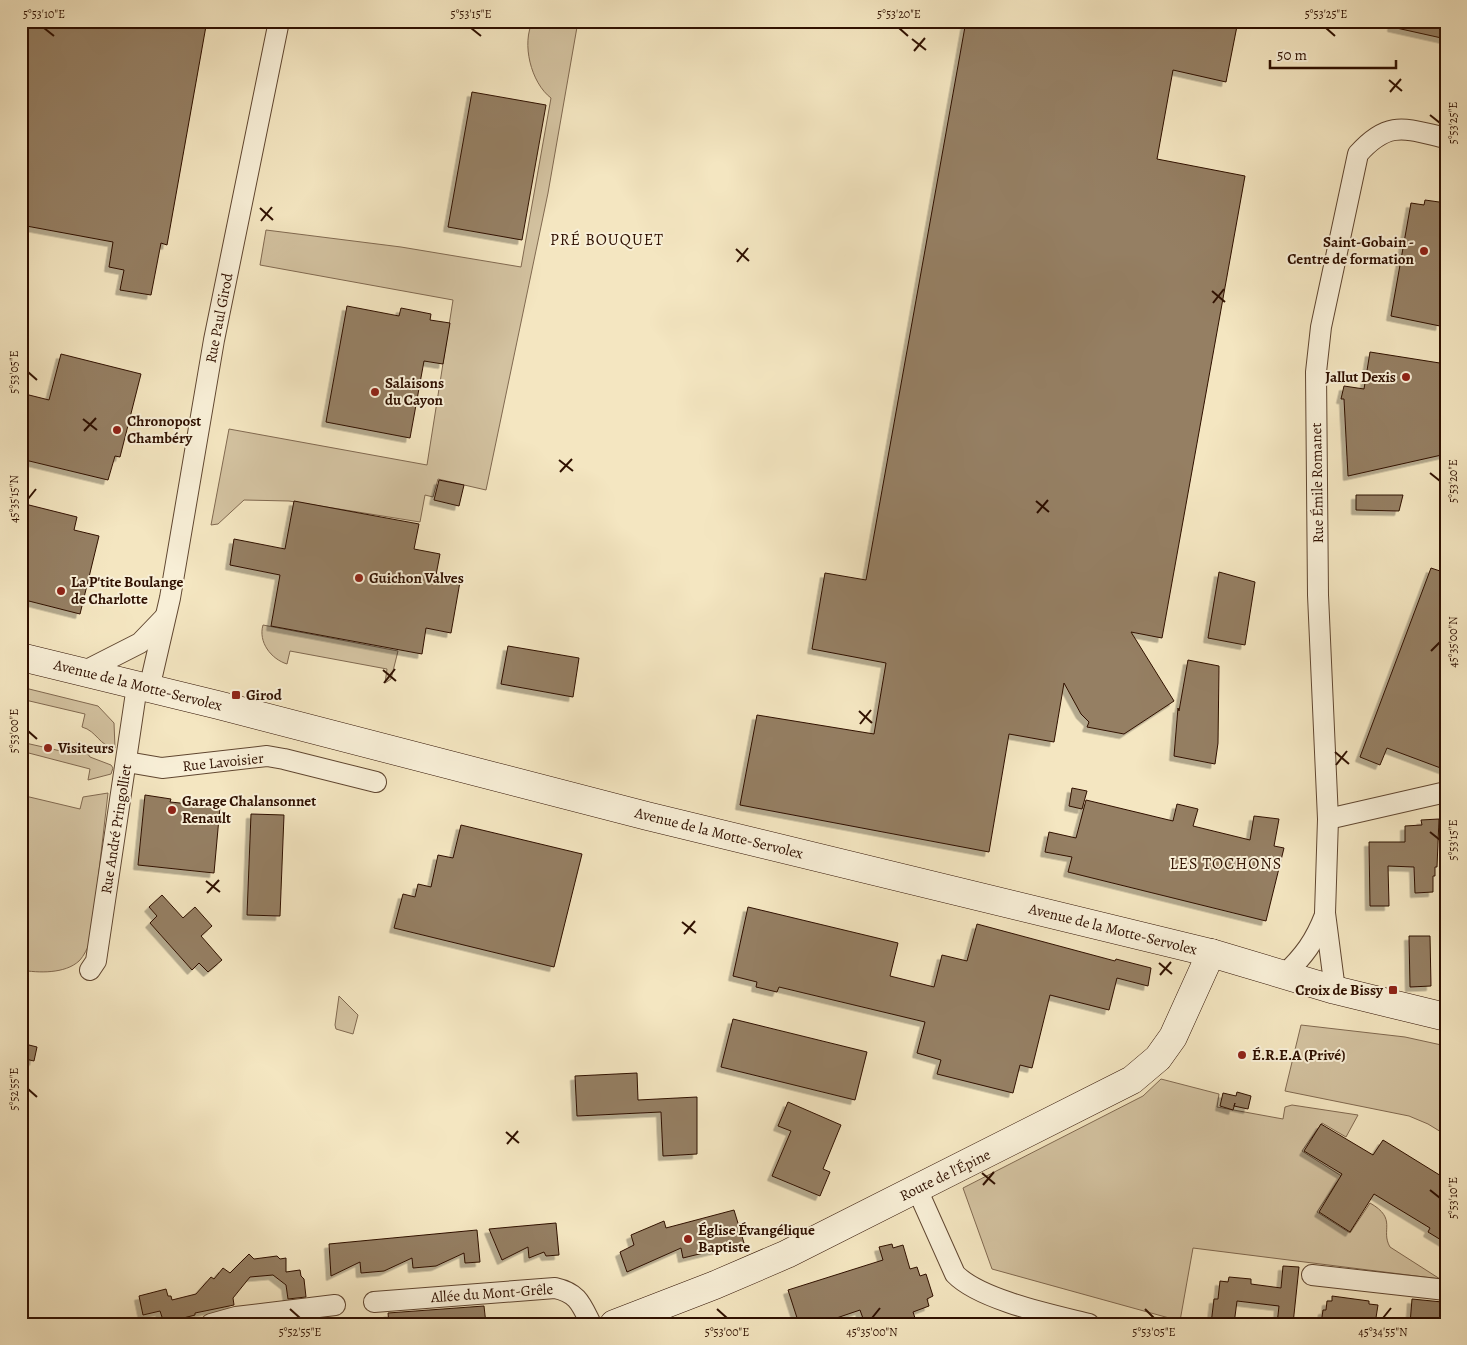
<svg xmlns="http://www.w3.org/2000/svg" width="1467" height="1345" viewBox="0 0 1467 1345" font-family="Alegreya,serif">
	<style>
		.green { fill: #d3c2a0; stroke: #816950 }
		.building { fill: #957f64; stroke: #2f1000; filter: url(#shadow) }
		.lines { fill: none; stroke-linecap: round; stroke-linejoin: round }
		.street-casing { stroke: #604630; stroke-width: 22 }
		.secondary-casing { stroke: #2f1000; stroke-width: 29 }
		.street { stroke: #f8efd7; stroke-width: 20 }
		.secondary { stroke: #f8efd7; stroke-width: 28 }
		.ticks { fill: none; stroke: #2f1000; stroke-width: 2 }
		.poi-dot { fill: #8f2418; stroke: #f8efd7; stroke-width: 2 }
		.labels { text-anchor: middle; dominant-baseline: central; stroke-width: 4; stroke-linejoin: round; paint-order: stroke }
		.poi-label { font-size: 15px; font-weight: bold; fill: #2f1000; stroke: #f8efd7; text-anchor: start }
		.street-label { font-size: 15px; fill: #2f1000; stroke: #f8efd7 }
		.neighbourhood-label { font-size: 16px; letter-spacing: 1px; fill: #2f1000; stroke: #f8efd7 }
		.neatline { fill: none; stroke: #2f1000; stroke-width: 2 }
		.ticks-label { font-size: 12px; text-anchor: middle; fill: #2f1000 }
	</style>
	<defs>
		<filter id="shadow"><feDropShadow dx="-4.5" dy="4.5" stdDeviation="0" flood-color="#0004"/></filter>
	</defs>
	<rect width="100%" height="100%" fill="#f4e6c1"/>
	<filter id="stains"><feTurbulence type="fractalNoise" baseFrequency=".004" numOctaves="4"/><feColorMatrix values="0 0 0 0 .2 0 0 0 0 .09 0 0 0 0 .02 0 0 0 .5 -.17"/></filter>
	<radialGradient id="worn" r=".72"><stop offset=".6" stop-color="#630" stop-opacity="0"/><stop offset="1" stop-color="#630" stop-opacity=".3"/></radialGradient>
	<g class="green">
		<path d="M533 21 577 27 548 193 486 490 438 479 433 497 425 495 420 522 289 501 244 500 218 524 211 525 229 429 427 465 453 300 260 265 266 230 401 247 521 267 551 98C531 83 521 43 533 21Z"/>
		<path d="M263 625 398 651 391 679 385 683 387 669 290 651 287 664C271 659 258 642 263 625Z"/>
		<path d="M21 687 98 706 114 723 115 748C99 746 97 731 82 727L85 714 21 699Z"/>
		<path d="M21 742 74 754 77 742 80 743 90 757 111 765 113 768 111 774 88 780 90 769 21 751Z"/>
		<path d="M108 793 91 940C88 947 84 956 79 961 65 974 38 973 21 970V795L80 809 83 797Z"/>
		<path d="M339 996 358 1015 353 1034 336 1029 335 1025Z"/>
		<path d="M1301 1025 1405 1037 1446 1046V1135L1428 1124 1409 1116 1285 1091Z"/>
		<path d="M1161 1079 1219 1094 1217 1107 1283 1119 1285 1107 1292 1105 1358 1115 1346 1137 1322 1123 1302 1151 1351 1182 1347 1189 1337 1182 1317 1212 1350 1233 1370 1203C1398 1219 1380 1230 1390 1247L1440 1279 1193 1248 1180 1321 992 1269 963 1188 1143 1096Z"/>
	</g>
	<g class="building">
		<path d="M21 21H201L200 25 206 26 167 245 161 243 151 295 120 290 124 270 109 267 113 242 21 225Z"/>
		<path d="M966 21H1238L1226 82 1173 70 1157 159 1245 176 1162 638 1131 632 1174 701 1124 734 1087 727 1089 722 1081 714 1064 683 1054 742 1009 734 989 852 740 805 757 715 874 734 886 663 812 649 825 573 866 580Z"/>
		<path d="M1393 21H1446V39L1392 27Z"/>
		<path d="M472 92 546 105 522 240 448 227Z"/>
		<path d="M1425 200 1446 203V296L1440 326 1391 316 1411 203 1424 205Z"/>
		<path d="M347 306 399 316 401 308 431 314 430 320 450 323 443 364 424 361 410 438 326 422Z"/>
		<path d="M1370 352 1446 364V454L1348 476 1344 399H1341L1344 386 1364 389Z"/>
		<path d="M61 354 141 374 120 457 115 456 108 480 21 459V393L49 400Z"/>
		<path d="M439 480 464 485 459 506 434 500Z"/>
		<path d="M1356 495H1403L1399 511 1356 510Z"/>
		<path d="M294 501 419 524 414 549 440 554 436 575 461 576 451 633 426 628 422 654 271 626 280 575 230 565 234 539 285 549Z"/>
		<path d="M21 503 77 517 74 530 99 536 80 614 21 599Z"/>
		<path d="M1431 568 1446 573V770L1387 748 1380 765 1360 757Z"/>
		<path d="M1219 572 1255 582 1245 645 1208 638Z"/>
		<path d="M508 646 579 658 573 697 501 684Z"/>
		<path d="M1188 660 1219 666 1218 743 1215 764 1174 756 1178 708 1179 711Z"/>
		<path d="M1072 788 1087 791 1082 809 1069 806Z"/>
		<path d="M145 795 171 799 170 802 220 807 214 873 138 865Z"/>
		<path d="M1086 800 1173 821 1177 804 1198 809 1193 826 1250 840 1254 816 1279 819 1274 846 1284 848 1266 921 1068 872 1072 857 1045 852 1049 832 1076 838Z"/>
		<path d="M251 814 284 815 280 916 247 915Z"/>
		<path d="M1439 819 1437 867H1435V876H1433V892L1415 893 1414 867 1388 866 1389 906H1370L1369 842H1405V826L1422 825 1421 820Z"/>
		<path d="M461 825 582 854 554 967 394 928 403 894 415 897 418 884 431 887 438 855 453 858Z"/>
		<path d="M162 895 183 918 195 907 212 926 201 936 222 960 208 972 199 963 192 970 150 923 157 916 149 907Z"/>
		<path d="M748 907 898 943 890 976 934 987 942 955 967 961 977 924 1115 961 1116 959 1151 968 1148 986 1117 978 1109 1010 1050 995 1032 1068 1020 1065 1013 1093 937 1074 941 1060 917 1053 925 1022 779 987 777 992 756 987 757 982 733 976Z"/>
		<path d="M1409 936H1430L1431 986 1410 987Z"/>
		<path d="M733 1019 867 1052 855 1100 721 1067Z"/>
		<path d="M21 1043 37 1047 34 1061 21 1058Z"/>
		<path d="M637 1073 638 1100 697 1097V1154L663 1156 661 1112 577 1116 575 1076Z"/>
		<path d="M1237 1092 1251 1096 1248 1109 1234 1106 1235 1103 1233 1110 1220 1106 1223 1093 1236 1096Z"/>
		<path d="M788 1102 841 1125 823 1169 830 1172 820 1196 772 1176 791 1131 778 1126Z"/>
		<path d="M1321 1124 1373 1155 1383 1140 1446 1179V1243L1428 1232 1430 1228 1374 1194 1350 1232 1319 1212 1342 1174 1304 1151Z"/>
		<path d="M734 1210 744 1243 683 1258 681 1248 627 1272 620 1252 634 1245 631 1235 664 1221 666 1228Z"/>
		<path d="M556 1223 559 1255 546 1256 544 1252 529 1258 528 1247 502 1260 489 1229Z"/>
		<path d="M477 1230 480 1262 465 1263 464 1253 436 1266 413 1268 412 1258 384 1271 361 1273 360 1262 331 1276 329 1244Z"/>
		<path d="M892 1244 893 1248 903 1245 910 1269 917 1267 920 1276 926 1274 933 1296 927 1299 929 1306 913 1312 917 1324H865L860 1310 819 1324H799L788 1290 883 1260 879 1247Z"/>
		<path d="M249 1254 254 1259 277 1256 280 1259 286 1258V1272L300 1270 301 1276 304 1279 306 1297 288 1299 286 1285 273 1275 250 1277 233 1298 234 1305 195 1313V1315L164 1323 160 1311 143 1315 139 1296 166 1289 168 1296H171L172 1300 196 1294 211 1277 214 1279 223 1268 230 1273Z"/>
		<path d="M1283 1266 1299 1267 1293 1324H1277L1279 1306 1237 1301 1234 1324H1211L1214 1299H1218L1220 1281 1228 1282 1229 1277 1251 1279V1284L1281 1288Z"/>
		<path d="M1332 1296 1369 1301V1304L1378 1305 1375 1324H1321L1323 1310H1326L1327 1301H1332Z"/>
		<path d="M1412 1299 1442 1302 1439 1324H1410Z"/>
		<path d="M484 1306 486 1324H389L388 1313Z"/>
	</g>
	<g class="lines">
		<defs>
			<g id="street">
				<path d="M83 672 140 643 165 617"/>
				<path d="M149 689 170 598 214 340 279 21"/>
				<path d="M127 762 162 768 267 756 284 759 376 782"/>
				<path d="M1328 819 1446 792"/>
				<path d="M90 970 96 961 137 686"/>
				<path d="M1284 975C1304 956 1315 941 1325 915"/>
				<path d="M1335 990 1325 913 1328 819 1318 595 1316 372 1321 327 1358 154C1389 119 1406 129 1446 138"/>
				<path d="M917 1189 955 1274C980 1300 1053 1315 1089 1324"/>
				<path d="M1312 1275 1446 1290"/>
				<path d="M374 1302 555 1288C578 1293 581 1304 591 1324"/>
				<path d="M211 1324 236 1317 335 1305"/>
			</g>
			<g id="secondary">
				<path d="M21 657 218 705 647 816 1211 953 1335 990 1446 1017"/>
				<path d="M614 1324 715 1285 787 1254 1132 1080 1158 1058 1173 1037 1211 953"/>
			</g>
		</defs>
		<use href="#street" class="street-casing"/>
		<use href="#secondary" class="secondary-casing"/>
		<use href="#street" class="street"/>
		<use href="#secondary" class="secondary"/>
	</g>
	<path class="ticks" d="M44 28 54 36M471 28 481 36M899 28 908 36M1326 28 1335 36M912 39 926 50M914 51 925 38M1389 80 1402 91M1390 92 1401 79M1430 115 1440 123M260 208 273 220M261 221 272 207M736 249 749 261M737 262 748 248M1212 291 1225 302M1213 303 1224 289M28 372 37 380M83 419 97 430M84 431 96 418M559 460 573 471M560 472 572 459M1430 473 1440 481M28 499 36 489M1036 501 1049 512M1037 513 1048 500M1431 651 1440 642M383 670 396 681M384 683 395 669M859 711 872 723M860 724 871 710M28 731 37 739M1335 752 1349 764M1336 765 1347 751M1430 832 1440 840M206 881 220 892M207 893 219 880M682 922 696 933M684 934 695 921M1159 963 1172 974M1160 975 1171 962M28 1089 37 1097M506 1132 519 1143M507 1144 518 1131M982 1173 995 1184M983 1185 994 1172M1430 1190 1440 1198M290 1309 300 1318M717 1309 727 1318M1145 1309 1154 1318M872 1318 880 1308M1383 1318 1391 1308"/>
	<g class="poi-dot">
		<circle cx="1424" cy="251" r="5"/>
		<circle cx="1406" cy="377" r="5"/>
		<circle cx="375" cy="392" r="5"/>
		<circle cx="117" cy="430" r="5"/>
		<circle cx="359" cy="578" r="5"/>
		<circle cx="61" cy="591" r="5"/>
		<rect x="231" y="690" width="10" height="10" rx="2.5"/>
		<circle cx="48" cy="748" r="5"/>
		<circle cx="172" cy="810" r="5"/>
		<rect x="1388" y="985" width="10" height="10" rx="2.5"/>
		<circle cx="1242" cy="1055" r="5"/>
		<circle cx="688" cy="1239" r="5"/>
	</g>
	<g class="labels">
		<g class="poi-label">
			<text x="1414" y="242" text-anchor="end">Saint-Gobain -<tspan x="1414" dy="17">Centre de formation</tspan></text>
			<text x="1396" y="377" text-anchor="end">Jallut Dexis</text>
			<text x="385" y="383">Salaisons<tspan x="385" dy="17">du Cayon</tspan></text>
			<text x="127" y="421">Chronopost<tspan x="127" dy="17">Chambéry</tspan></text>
			<text x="369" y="578">Guichon Valves</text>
			<text x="71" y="582">La P'tite Boulange<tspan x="71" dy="17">de Charlotte</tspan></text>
			<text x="246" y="695">Girod</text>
			<text x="58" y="748">Visiteurs</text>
			<text x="182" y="801">Garage Chalansonnet<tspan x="182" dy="17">Renault</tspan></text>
			<text x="1383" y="990" text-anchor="end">Croix de Bissy</text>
			<text x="1252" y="1055">É.R.E.A (Privé)</text>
			<text x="698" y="1230">Église Évangélique<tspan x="698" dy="17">Baptiste</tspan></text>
		</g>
		<g class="street-label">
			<text transform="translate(219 318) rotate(-79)">Rue Paul Girod</text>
			<text transform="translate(1317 483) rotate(-91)">Rue Émile Romanet</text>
			<text transform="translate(138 685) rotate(14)">Avenue de la Motte-Servolex</text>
			<text transform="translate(223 762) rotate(-6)">Rue Lavoisier</text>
			<text transform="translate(116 829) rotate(-81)">Rue André Pringolliet</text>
			<text transform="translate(719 833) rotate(14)">Avenue de la Motte-Servolex</text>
			<text transform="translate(1113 929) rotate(14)">Avenue de la Motte-Servolex</text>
			<text transform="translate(945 1175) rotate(-26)">Route de l'Épine</text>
			<text transform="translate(492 1293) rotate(-4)">Allée du Mont-Grêle</text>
		</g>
		<g class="neighbourhood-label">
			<text x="607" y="240">PRÉ BOUQUET</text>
			<text x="1226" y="864">LES TOCHONS</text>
		</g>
	</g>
	<rect width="1467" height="1345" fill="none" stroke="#f4e6c1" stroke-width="55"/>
	<path d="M1270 60v8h126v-8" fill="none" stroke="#2f1000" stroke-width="2.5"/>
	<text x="1277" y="60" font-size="15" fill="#2f1000" stroke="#f8efd7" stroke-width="4" paint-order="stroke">50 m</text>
	<rect x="28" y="28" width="1412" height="1290" class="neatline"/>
	<g class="ticks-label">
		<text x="44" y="18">5°53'10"E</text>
		<text x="471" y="18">5°53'15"E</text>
		<text x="899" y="18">5°53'20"E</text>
		<text x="1326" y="18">5°53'25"E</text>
		<text transform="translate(1453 123) rotate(-90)" y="4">5°53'25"E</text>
		<text transform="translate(14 372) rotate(-90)" y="4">5°53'05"E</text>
		<text transform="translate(1453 481) rotate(-90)" y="4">5°53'20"E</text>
		<text transform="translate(14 499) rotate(-90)" y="4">45°35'15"N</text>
		<text transform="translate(1453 642) rotate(-90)" y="4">45°35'00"N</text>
		<text transform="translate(14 731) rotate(-90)" y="4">5°53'00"E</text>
		<text transform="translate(1453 840) rotate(-90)" y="4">5°53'15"E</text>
		<text transform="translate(14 1089) rotate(-90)" y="4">5°52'55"E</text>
		<text transform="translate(1453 1198) rotate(-90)" y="4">5°53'10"E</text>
		<text x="300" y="1336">5°52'55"E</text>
		<text x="727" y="1336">5°53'00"E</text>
		<text x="872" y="1336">45°35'00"N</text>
		<text x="1154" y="1336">5°53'05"E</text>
		<text x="1383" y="1336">45°34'55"N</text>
	</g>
	<rect width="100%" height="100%" filter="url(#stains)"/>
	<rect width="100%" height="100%" fill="url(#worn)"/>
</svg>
